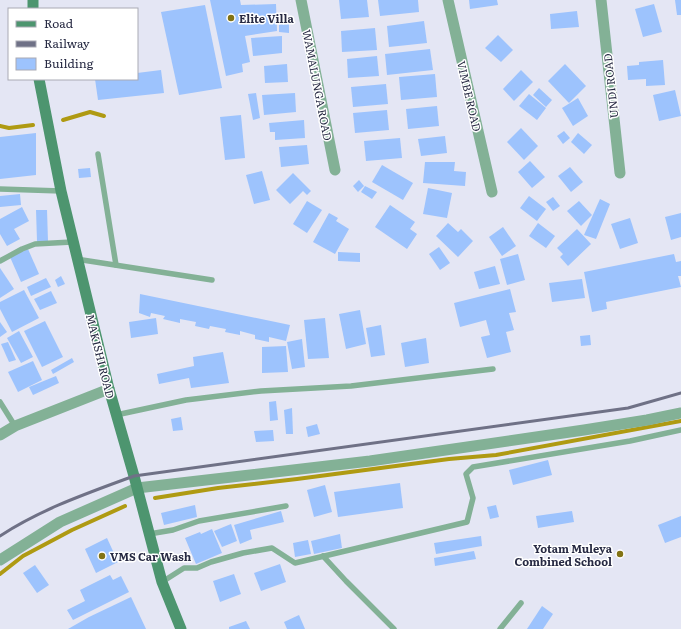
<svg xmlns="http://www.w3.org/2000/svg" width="681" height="629" viewBox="0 0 681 629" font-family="Literata,serif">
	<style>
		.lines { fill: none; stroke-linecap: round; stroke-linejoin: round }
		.stream { stroke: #af9a12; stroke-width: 4 }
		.building { fill: #9dc3fd }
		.service { stroke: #83b196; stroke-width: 5.5 }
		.minor { stroke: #83b196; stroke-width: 11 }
		.secondary { stroke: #4d956f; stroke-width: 11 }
		.rail { stroke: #6f7186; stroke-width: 3 }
		.poi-dot { fill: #827314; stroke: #fff; stroke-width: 1.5 }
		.labels { text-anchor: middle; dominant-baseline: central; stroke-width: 3; stroke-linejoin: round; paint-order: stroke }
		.poi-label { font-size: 11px; font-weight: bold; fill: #272a43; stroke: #fff; text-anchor: start }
		.street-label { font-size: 11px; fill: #272a43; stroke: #fff }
	</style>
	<rect width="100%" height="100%" fill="#e4e6f4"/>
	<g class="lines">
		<g class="stream">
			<path d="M63 120 90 112 104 116"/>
			<path d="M0 126 9 128 33 125"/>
			<path d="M155 498 218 488 297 479 449 459 496 455 681 421"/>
			<path d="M0 574 23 556 72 530 125 506"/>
		</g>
	</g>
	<g class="building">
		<path d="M210 0H240L241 5 276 4 277 31 245 36 250 62 242 64 243 72 226 76Z"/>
		<path d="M339 0H367L369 17 341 19Z"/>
		<path d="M378 0H418L419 12 380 16Z"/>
		<path d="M469 0H497L498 5 470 9Z"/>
		<path d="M675 0H681V15H677Z"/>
		<path d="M654 4 662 32 643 37 635 9Z"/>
		<path d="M205 5 222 88 179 95 161 12Z"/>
		<path d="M577 11 579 27 551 29 550 14Z"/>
		<path d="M279 21H289V33L279 32Z"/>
		<path d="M424 21 427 43 389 47 387 26Z"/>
		<path d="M375 28 377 50 342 52 341 31Z"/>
		<path d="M498 35 513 50 501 62 485 48Z"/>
		<path d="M282 36V53L253 56 251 38Z"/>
		<path d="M430 49 433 70 387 75 385 54Z"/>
		<path d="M377 56 379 76 348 78 347 59Z"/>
		<path d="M663 60 665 85 646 86V79L628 80 627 66 639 65V62Z"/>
		<path d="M287 64 288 82 265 83 264 66Z"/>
		<path d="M565 64 586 86 569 103 548 81Z"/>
		<path d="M161 70 164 93 98 100 95 79H137V73Z"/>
		<path d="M521 70 533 82 514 101 503 89Z"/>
		<path d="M435 74 437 97 401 100 399 77Z"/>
		<path d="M386 84 388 104 353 107 351 87Z"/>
		<path d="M539 88 552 100 546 107 533 95Z"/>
		<path d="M675 90 681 116 659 121 653 95Z"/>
		<path d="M256 93 260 118 253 120 248 94Z"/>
		<path d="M295 93 296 112 264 115 262 95Z"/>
		<path d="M529 94 546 108 537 120 519 106Z"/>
		<path d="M578 98 588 116 573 126 562 108Z"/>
		<path d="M437 106 439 126 408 129 406 109Z"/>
		<path d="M387 110 389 130 355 133 353 113Z"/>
		<path d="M241 115 245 158 225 160 220 117Z"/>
		<path d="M304 120 305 138 275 140V132H270L269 123Z"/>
		<path d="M521 128 538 146 524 160 507 142Z"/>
		<path d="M564 131 570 138 563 144 557 136Z"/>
		<path d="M36 133V175L0 179V137Z"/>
		<path d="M578 133 592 145 584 154 571 142Z"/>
		<path d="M445 136 447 153 421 156 418 139Z"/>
		<path d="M400 138 402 158 366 161 364 141Z"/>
		<path d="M307 145 309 164 281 167 279 147Z"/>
		<path d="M530 161 545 177 532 188 518 172Z"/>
		<path d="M425 162H455L454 171 466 172 465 186 423 183Z"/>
		<path d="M382 165 413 183 403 200 372 182Z"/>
		<path d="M570 167 583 182 571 192 558 176Z"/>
		<path d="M90 168 91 177 79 178 78 169Z"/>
		<path d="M262 171 270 200 254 204 246 175Z"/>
		<path d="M293 173 311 191 307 195 303 191 290 204 276 190Z"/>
		<path d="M359 180 364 186 358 192 353 186Z"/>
		<path d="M365 186 377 192 372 199 361 192Z"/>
		<path d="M428 188 452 193 447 218 423 214Z"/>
		<path d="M20 194 21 205 0 207V196Z"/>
		<path d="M529 196 546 209 537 221 520 208Z"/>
		<path d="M553 197 560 206 553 211 546 202Z"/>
		<path d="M600 199 610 204 596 239 584 235Z"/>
		<path d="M307 201 322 210 307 233 293 224Z"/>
		<path d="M579 201 592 215 581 226 567 211Z"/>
		<path d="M390 205 415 222 410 229 417 234 407 249 375 227Z"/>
		<path d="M22 207 29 221 14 229 20 239 7 246 0 234V219Z"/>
		<path d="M36 210H47L48 242H37Z"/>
		<path d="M329 213 338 218 336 221 349 229 335 254 313 242Z"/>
		<path d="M681 213V237L671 240 665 217Z"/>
		<path d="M630 218 638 243 620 249 611 224Z"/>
		<path d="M448 223 458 232 461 229 473 241 458 257 436 236Z"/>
		<path d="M538 223 555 236 546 248 529 236Z"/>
		<path d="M503 227 516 246 502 256 489 237Z"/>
		<path d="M577 229 591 244 568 266 560 257 563 254 557 248Z"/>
		<path d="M439 247 450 263 440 270 429 254Z"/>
		<path d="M28 249 39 274 21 282 10 257Z"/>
		<path d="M338 252 360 253V262L338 261Z"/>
		<path d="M518 254 525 280 507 285 500 259Z"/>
		<path d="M674 254 676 262 681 261V276H678L681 287 606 302 607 309 592 312 584 272Z"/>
		<path d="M495 266 500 284 479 289 474 272Z"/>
		<path d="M0 268 14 289 0 298Z"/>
		<path d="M61 276 65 284 58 287 55 280Z"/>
		<path d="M46 278 51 287 31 296 27 287Z"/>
		<path d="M582 279 585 298 552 302 549 283Z"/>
		<path d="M510 289 516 312 509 313 514 330 506 332 511 352 487 358 481 337 490 335 486 320 460 327 454 303Z"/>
		<path d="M24 290 39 318 12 332 0 309V302Z"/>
		<path d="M51 291 57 303 40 310 34 299Z"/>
		<path d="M140 294 290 325 286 341 269 337V342L255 339V335L240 331V335L225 332 226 329 210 326 209 329 195 326 196 322 180 319V323L163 319 165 316 151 313 150 317 139 313Z"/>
		<path d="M360 310 366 344 346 349 339 314Z"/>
		<path d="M156 318 158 334 131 338 129 322Z"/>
		<path d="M325 318 329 358 308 359 304 320Z"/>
		<path d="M45 321 63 357 42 367 24 331Z"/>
		<path d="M0 322 7 332 0 337Z"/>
		<path d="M381 325 385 355 371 357 366 328Z"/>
		<path d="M19 331 33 357 21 363 7 338Z"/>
		<path d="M590 335 591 345 581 346 580 336Z"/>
		<path d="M426 338 429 363 405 367 401 343Z"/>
		<path d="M302 339 305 367 292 369 287 342Z"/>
		<path d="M8 342 16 360 9 362 1 344Z"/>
		<path d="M286 346 288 372 262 373V347Z"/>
		<path d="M223 352 229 383 191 388 189 378 159 384 157 374 194 366 193 357Z"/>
		<path d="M72 358 74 362 53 374 51 370Z"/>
		<path d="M33 361 42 380 18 392 8 372Z"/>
		<path d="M56 376 59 383 33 395 29 387Z"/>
		<path d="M276 401 278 420 270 421 269 402Z"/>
		<path d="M292 408 293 434H286L284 410Z"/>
		<path d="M181 417 183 430 173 431 171 419Z"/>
		<path d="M317 424 320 434 308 437 306 427Z"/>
		<path d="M273 430 274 441 256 442 254 431Z"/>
		<path d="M548 460 552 475 513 485 509 470Z"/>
		<path d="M400 483 403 508 338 517 334 492Z"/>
		<path d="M325 485 332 512 314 517 307 490Z"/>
		<path d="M195 505 197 517 164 525 161 513Z"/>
		<path d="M496 505 499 517 490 519 487 507Z"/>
		<path d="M281 511 284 522 250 530 252 539 240 544 234 525Z"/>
		<path d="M572 511 574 522 538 528 536 516Z"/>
		<path d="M681 516V537L665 543 658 525Z"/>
		<path d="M231 524 237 541 222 547 214 531Z"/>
		<path d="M212 529 222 553 196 564 185 538 200 532 201 534Z"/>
		<path d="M340 534 342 548 314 554 311 541Z"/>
		<path d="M481 536 482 546 436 554 434 543Z"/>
		<path d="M107 538 118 562 96 573 85 549Z"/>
		<path d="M308 540 311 554 295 557 293 543Z"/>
		<path d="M474 551 476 559 435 566 434 558Z"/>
		<path d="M280 564 286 582 261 591 254 573Z"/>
		<path d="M35 565 49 585 37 593 23 573Z"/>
		<path d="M234 574 241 594 220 602 213 581Z"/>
		<path d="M110 575 113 580 121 576 129 592 73 620 67 610 85 601 80 590Z"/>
		<path d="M131 597 146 629H68L89 617Z"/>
		<path d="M542 606 553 614 543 629H527Z"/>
		<path d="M299 615 305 629H287L284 622Z"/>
		<path d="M246 621 250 629H229V627Z"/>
	</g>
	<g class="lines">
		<g class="service">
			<path d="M98 154 116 265"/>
			<path d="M0 189 61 191"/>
			<path d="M76 259 212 280"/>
			<path d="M0 261 22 249 35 244 72 242"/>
			<path d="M0 402 15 426"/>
			<path d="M116 415 186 400 261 391 351 386 493 369"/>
			<path d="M149 534 173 530 199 521 286 506"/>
			<path d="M323 556 346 581 394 629"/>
			<path d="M162 582 184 568H197L211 562 243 553 272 548 295 563 467 522 473 498 466 474 473 467 630 441 681 430"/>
			<path d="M500 629 521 603"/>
		</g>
		<g class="minor">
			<path d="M301 0 335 170"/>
			<path d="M448 0 492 192"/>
			<path d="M601 0 620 173"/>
			<path d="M0 435 15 426 109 389"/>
			<path d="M0 560 60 522 137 488 370 461 584 430 647 420 681 413"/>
		</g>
		<g class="secondary">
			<path d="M33 0V9"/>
			<path d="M39 79 61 191 109 389 134 476 162 582 181 629"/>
		</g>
		<path class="rail" d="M0 536C41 509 88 493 134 476L628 408 681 393"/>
	</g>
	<g class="poi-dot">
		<circle cx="231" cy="18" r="4"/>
		<circle cx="620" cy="554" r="4"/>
		<circle cx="102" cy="556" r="4"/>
	</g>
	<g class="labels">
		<g class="poi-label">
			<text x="239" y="18">Elite Villa</text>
			<text x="612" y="548" text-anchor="end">Yotam Muleya<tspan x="612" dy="13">Combined School</tspan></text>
			<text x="110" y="556">VMS Car Wash</text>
		</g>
		<g class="street-label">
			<text transform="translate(318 85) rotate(79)">WAMALUNGA ROAD</text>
			<text transform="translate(610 86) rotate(-96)">UNDI ROAD</text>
			<text transform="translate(470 96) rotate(77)">VIMBE ROAD</text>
			<text transform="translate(101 356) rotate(76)">MAKISHI ROAD</text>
		</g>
	</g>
	<rect x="8" y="8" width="130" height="72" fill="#ffffff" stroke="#a9aab4"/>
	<rect x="16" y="21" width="20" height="6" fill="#4d956f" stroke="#a9aab4"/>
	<text x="44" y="28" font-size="12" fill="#272a43">Road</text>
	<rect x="16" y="41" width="20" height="6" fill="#6f7186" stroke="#a9aab4"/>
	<text x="44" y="48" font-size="12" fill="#272a43">Railway</text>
	<rect x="16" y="58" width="20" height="12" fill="#9dc3fd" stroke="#a9aab4"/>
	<text x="44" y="68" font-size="12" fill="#272a43">Building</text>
</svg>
